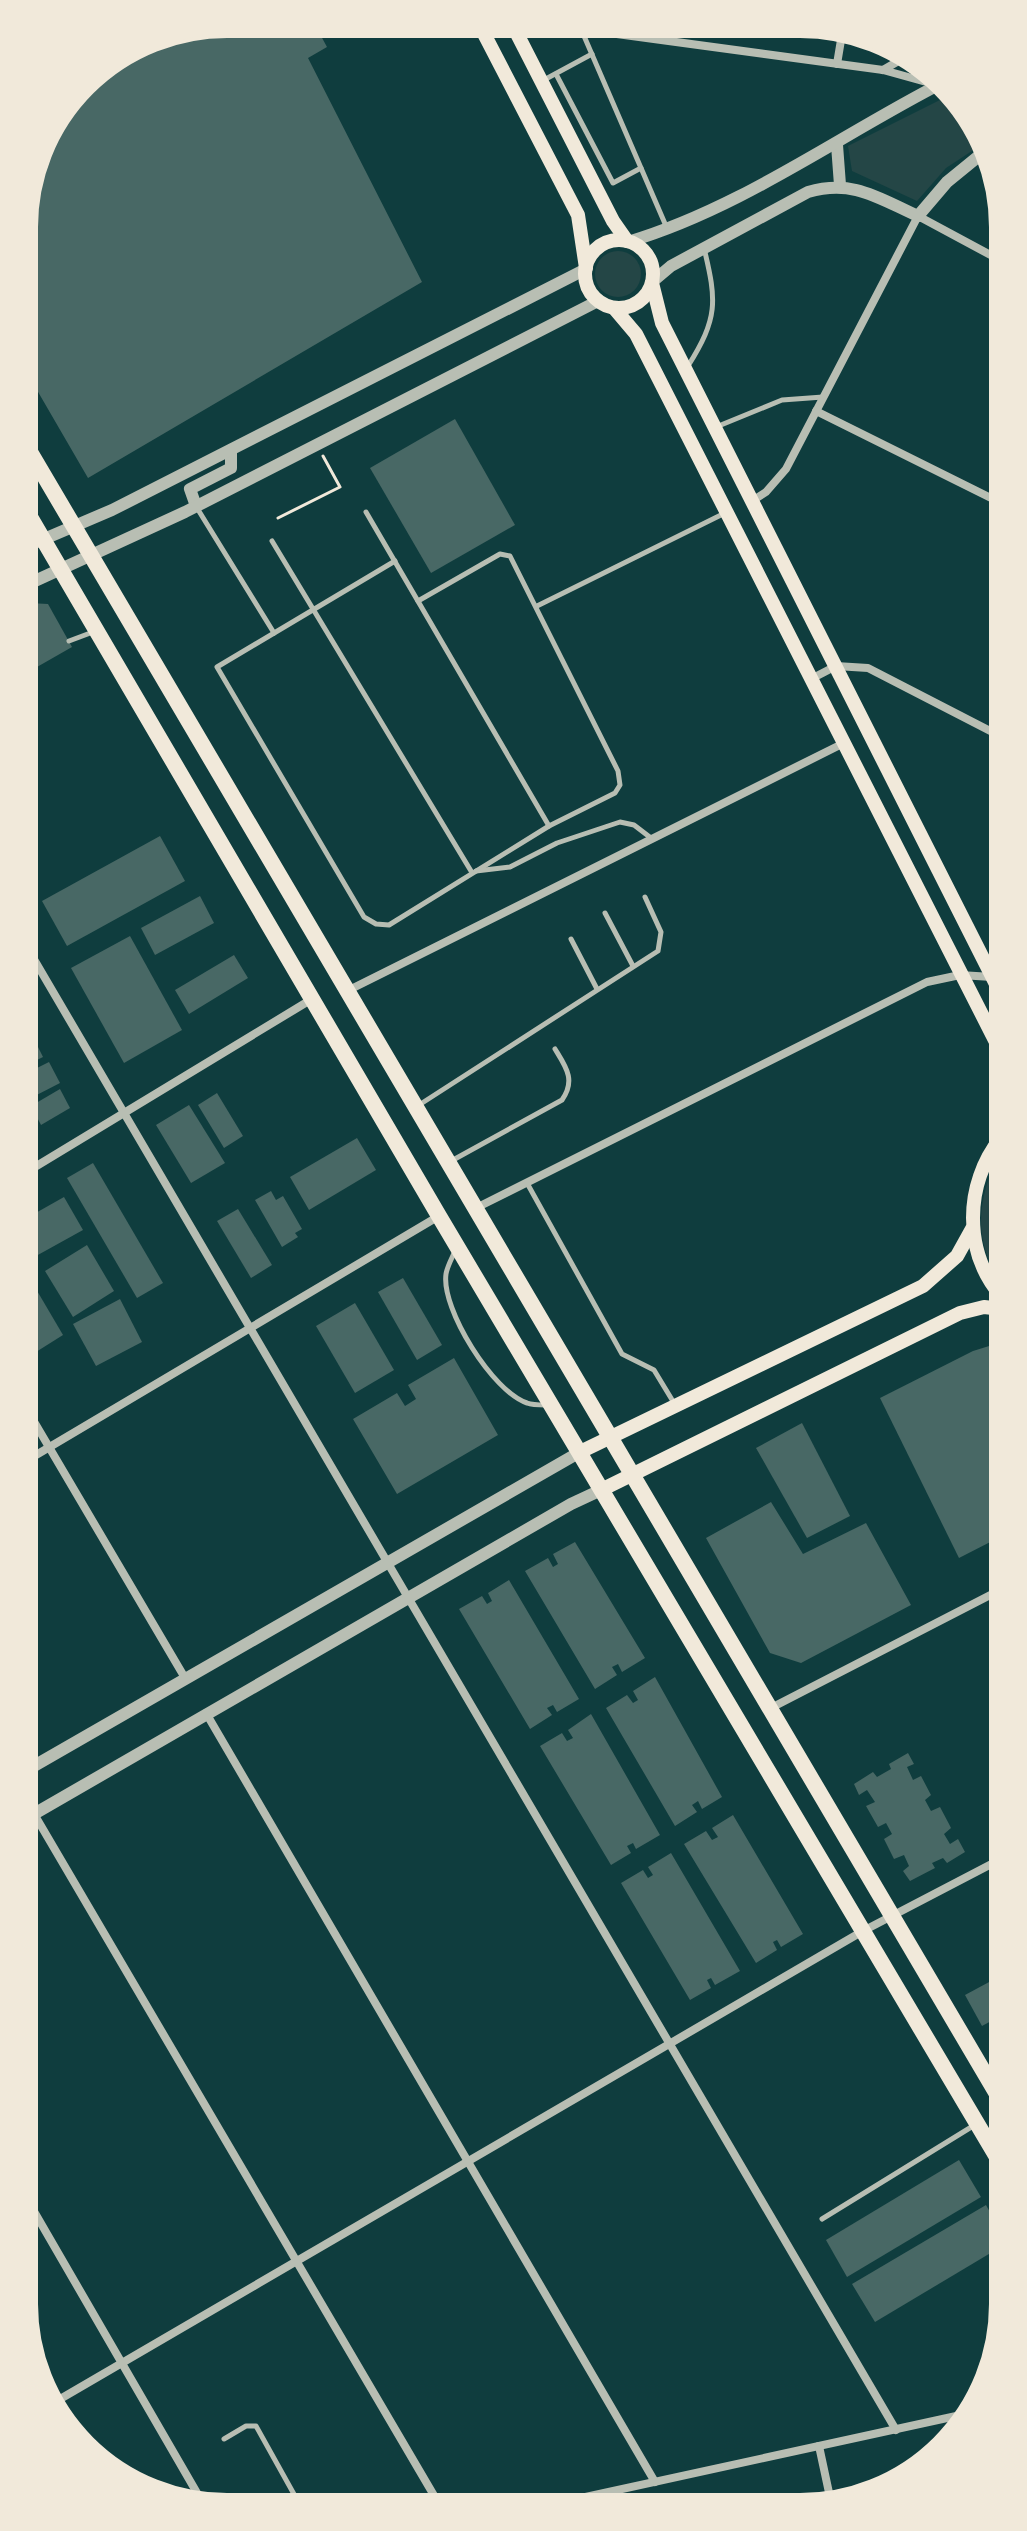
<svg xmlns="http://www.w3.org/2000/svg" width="1027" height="2531" viewBox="0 0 1027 2531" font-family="'Exo 2',sans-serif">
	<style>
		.green { fill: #244646 }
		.building { fill: #486865 }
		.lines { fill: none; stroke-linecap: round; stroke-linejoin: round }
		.path { stroke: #f1e9da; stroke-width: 3 }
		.service { stroke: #b8beb3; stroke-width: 5 }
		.minor { stroke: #b8beb3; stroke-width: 8 }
		.tertiary { stroke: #b8beb3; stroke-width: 12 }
		.secondary { stroke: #f1e9da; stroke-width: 14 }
		.primary { stroke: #f1e9da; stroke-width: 16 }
		.rim { fill: none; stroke: #f1e9da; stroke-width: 4 }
	</style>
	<rect width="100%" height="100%" fill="#0f3d3e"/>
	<g class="green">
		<path d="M952 94 981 145 946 168 917 201 852 171 848 146Z"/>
		<circle cx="618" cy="274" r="23"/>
		<path d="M1001 1150V1283C971 1236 978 1197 1001 1150Z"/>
	</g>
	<g class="building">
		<path d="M227 22 314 23 327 47 308 58 422 282 88 478 23 366 22 213 43 136 91 73 149 37Z"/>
		<path d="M455 419 515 525 431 573 370 468Z"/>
		<path d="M29 603 48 604 72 647 30 671 24 661V606Z"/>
		<path d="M160 836 185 881 67 946 42 901Z"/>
		<path d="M200 896 214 923 155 955 141 928Z"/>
		<path d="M130 936 182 1030 124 1063 71 968Z"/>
		<path d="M234 955 248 978 189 1014 175 990Z"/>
		<path d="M31 1033 43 1057 25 1066V1036Z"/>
		<path d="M49 1062 60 1083 27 1100 25 1074Z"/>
		<path d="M60 1089 70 1108 41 1125 31 1106Z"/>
		<path d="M217 1093 243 1136 224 1148 198 1105Z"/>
		<path d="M189 1105 225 1163 191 1183 156 1125Z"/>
		<path d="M357 1138 376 1170 309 1210 290 1177Z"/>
		<path d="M93 1163 163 1283 137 1298 67 1178Z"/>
		<path d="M271 1191 276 1200 283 1196 302 1229 295 1233 298 1237 282 1247 255 1200Z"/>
		<path d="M64 1197 83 1230 27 1261 25 1219Z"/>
		<path d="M238 1209 272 1265 251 1278 217 1221Z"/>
		<path d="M87 1245 114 1291 73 1317 45 1271Z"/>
		<path d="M26 1272 63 1335 36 1352 26 1336Z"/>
		<path d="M403 1278 442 1345 417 1360 378 1292Z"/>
		<path d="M120 1299 142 1342 96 1366 73 1324Z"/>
		<path d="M355 1303 394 1370 355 1393 316 1326Z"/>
		<path d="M1002 1342V1536L959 1558 880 1398 973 1351Z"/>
		<path d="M454 1358 498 1435 397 1494 353 1419 397 1393 405 1406 416 1399 408 1385Z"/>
		<path d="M802 1423 850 1516 807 1538 756 1448Z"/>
		<path d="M771 1502 803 1554 866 1523 911 1605 801 1663 770 1653 706 1538Z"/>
		<path d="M575 1542 645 1658 622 1672 618 1664 612 1667 617 1675 595 1689 525 1571 548 1558 553 1567 558 1564 553 1554Z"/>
		<path d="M509 1580 579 1699 557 1712 553 1705 547 1708 552 1715 530 1729 459 1609 482 1596 487 1604 492 1601 488 1593Z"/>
		<path d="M655 1677 722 1797 702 1809 698 1801 692 1805 697 1812 675 1826 606 1708 627 1695 633 1703 638 1700 633 1691Z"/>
		<path d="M591 1714 660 1835 636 1849 633 1843 627 1846 631 1853 611 1865 540 1746 562 1733 567 1741 573 1738 568 1730Z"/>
		<path d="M908 1753 914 1764 907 1767 913 1780 921 1776 931 1795 925 1800 931 1811 940 1807 949 1824 951 1828 944 1834 950 1844 958 1839 965 1852 947 1863 943 1858 932 1863 935 1868 910 1881 903 1871 909 1866 904 1855 894 1859 884 1839 892 1834 886 1823 878 1827 866 1806 875 1802 867 1790 859 1795 854 1784 873 1772 877 1777 891 1769 889 1764Z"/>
		<path d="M733 1815 803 1934 781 1947 777 1940 773 1942 777 1950 756 1963 684 1844 706 1831 712 1840 718 1837 712 1828Z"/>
		<path d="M671 1853 740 1971 715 1985 711 1978 707 1980 711 1988 690 2000 621 1883 643 1870 648 1878 653 1875 648 1867Z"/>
		<path d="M1004 1974V2014L982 2026 965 1995Z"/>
		<path d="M959 2160 981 2197 847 2277 826 2240Z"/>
		<path d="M986 2205 1004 2237V2245L875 2322 852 2284Z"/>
	</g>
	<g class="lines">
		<path class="path" d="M278 518 340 487 323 456"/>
		<g class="service">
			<path d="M556 74 613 183 641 168 581 29"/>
			<path d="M542 81 592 54"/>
			<path d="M641 168 666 226"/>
			<path d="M688 366C718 318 717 302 704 248"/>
			<path d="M716 427 782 400 823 397"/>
			<path d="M197 508 274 633"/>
			<path d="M366 512 549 826"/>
			<path d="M272 541 471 871"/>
			<path d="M395 561 217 667 364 917 376 924 389 925 549 826 615 793 620 785 618 771 510 556 500 554 418 601"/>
			<path d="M537 606 723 514"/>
			<path d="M69 641 93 632"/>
			<path d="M476 871 510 867 557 843 620 822 634 825 651 838"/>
			<path d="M605 913 633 966"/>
			<path d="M571 939 597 989"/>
			<path d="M419 1105 658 951 661 932 645 897"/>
			<path d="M453 1160 562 1100C576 1080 566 1067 555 1049"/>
			<path d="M527 1183 622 1354 654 1370 674 1403"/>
			<path d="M455 1251C452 1258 447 1267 446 1274 441 1309 493 1392 527 1403 532 1405 540 1405 546 1405"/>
			<path d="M822 2219 973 2126"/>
			<path d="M224 2439 246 2426H256L300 2505"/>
		</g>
		<g class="minor">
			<path d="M543 24 883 70 937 85"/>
			<path d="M837 64 843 28"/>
			<path d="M883 70 902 59"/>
			<path d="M816 411 999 502"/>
			<path d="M752 501 766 492 786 469 918 216 998 259"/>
			<path d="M811 679 836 666 868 668 1000 736"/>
			<path d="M25 944 896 2430"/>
			<path d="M347 991 844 743"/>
			<path d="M25 1173 312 999"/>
			<path d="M476 1208 927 982 960 975 992 977"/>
			<path d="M26 1408 185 1678"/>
			<path d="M26 1461 439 1216"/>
			<path d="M769 1709 1002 1589"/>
			<path d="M206 1713 655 2482"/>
			<path d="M27 1802 439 2504"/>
			<path d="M28 2201 204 2505"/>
			<path d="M55 2402 863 1931 1003 1858"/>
			<path d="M819 2446 831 2502"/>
			<path d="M558 2503 970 2413"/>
		</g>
		<g class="tertiary">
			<path d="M837 145 840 185"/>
			<path d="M628 242C742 208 840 135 944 82"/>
			<path d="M652 282 671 266 808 192C853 179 878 198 918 216L947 182 985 151"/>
			<path d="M196 506 190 489 231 468V450"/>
			<path d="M23 548 112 510 586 269"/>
			<path d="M24 586 185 512 598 301"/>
			<path d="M27 1770 580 1452"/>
			<path d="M27 1818 571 1504 601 1490"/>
		</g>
		<g class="secondary">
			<path d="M479 24 578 215 586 268"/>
			<path d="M512 24 613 221 627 241"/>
			<circle cx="619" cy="274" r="34"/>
			<path d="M652 283 662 323 1001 994"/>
			<path d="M614 308 636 334 1001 1052"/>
			<path d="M1001 1138C964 1184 963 1252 1002 1297"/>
			<path d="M580 1452 923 1286 957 1256 972 1229"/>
			<path d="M601 1490 960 1313 984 1307 1002 1309"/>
		</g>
		<g class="primary">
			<path d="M23 440 1004 2106"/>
			<path d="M23 505 439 1216 1004 2169"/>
		</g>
	</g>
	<path d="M0 0H1027V2531H0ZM227 36H800A191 191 0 0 1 991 227V2304A191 191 0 0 1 800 2495H227A191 191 0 0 1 36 2304V227A191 191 0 0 1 227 36Z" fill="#f1e9da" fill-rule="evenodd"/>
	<path class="rim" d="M227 36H800A191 191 0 0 1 991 227V2304A191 191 0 0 1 800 2495H227A191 191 0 0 1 36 2304V227A191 191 0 0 1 227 36Z"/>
</svg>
